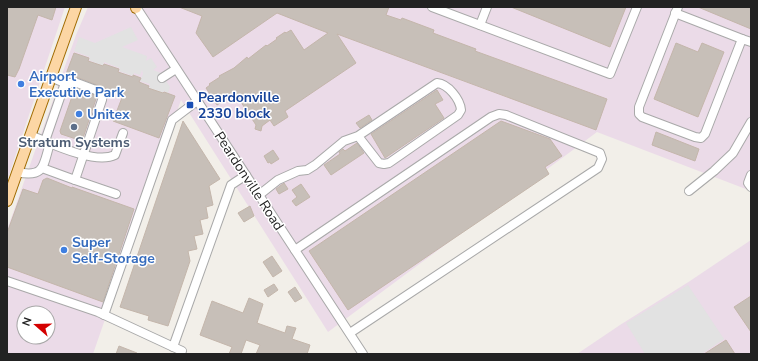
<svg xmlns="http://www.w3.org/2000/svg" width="758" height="361" viewBox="0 0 758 361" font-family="'Nunito Sans',sans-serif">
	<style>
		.industrial { fill: #ebdbe8; fill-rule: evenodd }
		.parking { fill: #e2e2e2 }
		.building { fill: #c7bfb8; stroke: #c4b6ab }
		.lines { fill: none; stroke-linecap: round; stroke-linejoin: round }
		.minor-casing { stroke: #a9a9a9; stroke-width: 10 }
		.major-casing { stroke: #a06b00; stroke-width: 12 }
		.minor { stroke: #fff; stroke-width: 8 }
		.major { stroke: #fcd6a4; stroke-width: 10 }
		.shop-dot { fill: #3f7fe0; stroke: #fff; stroke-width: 1.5 }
		.transit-dot { fill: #1a4fb4; stroke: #fff; stroke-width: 1.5 }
		.service-dot { fill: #5c6f8a; stroke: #fff; stroke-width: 1.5 }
		.labels { text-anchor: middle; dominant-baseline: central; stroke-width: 3; stroke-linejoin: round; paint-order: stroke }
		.shop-label { font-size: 14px; font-weight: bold; fill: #366cbe; stroke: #fff; text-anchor: start }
		.transit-label { font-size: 14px; font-weight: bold; fill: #164399; stroke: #fff; text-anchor: start }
		.service-label { font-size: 14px; font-weight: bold; fill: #4e5e75; stroke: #fff }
		.street-label { font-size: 14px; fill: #222; stroke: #fff }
	</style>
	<rect width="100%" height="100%" fill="#f2efe9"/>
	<g class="industrial">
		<path d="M7 7H65L7 181Z"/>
		<path d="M88 7H751V191L597 132 328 332 181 100 93 354H7V230L76 35ZM24 313H48V337H24Z"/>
		<path d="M751 240V354H577L620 325 690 281Z"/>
	</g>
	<g class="parking">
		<path d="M131 27 138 40 122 47 147 56 146 61 151 58 157 67 153 70 161 73 170 87 168 93 164 91 163 93 149 88 150 84 140 81 143 74 142 70 140 75 134 73 133 76 119 71 120 68 104 62 103 66 89 60 90 57 74 51 79 37 95 43Z"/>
		<path d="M688 285 724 339 703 353 704 354H645L626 323Z"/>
	</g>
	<g class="building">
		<path d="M7 7H56L52 20 38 15 19 69 15 77 7 75Z"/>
		<path d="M179 7H389L386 15 401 20 402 18 434 30 433 33 476 49 475 51 607 99 596 130 337 34 356 63 285 111 288 117 274 126 270 120 262 126 261 131 255 129 256 125 235 93 217 105 206 88 210 85 209 84 220 77 219 76 234 68 247 57 248 59 266 45 267 46 277 39 276 38 285 32 286 33 291 30 304 50 328 33 277 13 213 57 196 33 202 16Z"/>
		<path d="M511 7H626L610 47Z"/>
		<path d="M698 7H751V29Z"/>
		<path d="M676 43 698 52 702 43 724 52 698 117 654 99Z"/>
		<path d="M74 53 89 58 88 61 103 66 104 64 119 69 118 72 133 77V75L141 78 139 82 149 86 148 88 163 93 164 92 175 96 159 138 113 121 123 95 79 78 66 74Z"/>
		<path d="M75 88 97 96 82 141 61 134 60 131Z"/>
		<path d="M437 90 443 100 435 104 444 118 385 158 371 134Z"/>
		<path d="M369 115 372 120 360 128 356 123Z"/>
		<path d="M183 121 220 179 209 186 213 205 206 207 208 218 200 220 203 234 194 236 197 249 188 251 190 261 168 326 148 320 149 316 120 307Z"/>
		<path d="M501 121 550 139 562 156 545 167 549 174 348 310 309 251Z"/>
		<path d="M656 132 699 149 695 161 652 145Z"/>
		<path d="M357 143 364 153 331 175 324 165 340 154 339 152 343 149 345 151Z"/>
		<path d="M273 150 279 159 271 164 270 162 268 163 264 156Z"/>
		<path d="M47 178 72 188V187L134 209 103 302 7 267V233L23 189 38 194 43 180Z"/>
		<path d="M284 183 288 189 279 194 276 189Z"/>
		<path d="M301 184 310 197 296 206 292 201 297 197 292 190Z"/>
		<path d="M250 206 254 216 244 222 238 213Z"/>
		<path d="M272 256 282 271 273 277 263 262Z"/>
		<path d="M274 284 278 290 268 297 264 290Z"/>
		<path d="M295 287 302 298 295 302 288 292Z"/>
		<path d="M751 296V332L734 307Z"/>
		<path d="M249 298 263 304 257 323 285 333 287 326 296 328 292 339 310 345 307 354H256L260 345 246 340 241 354H229L232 347 200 335 212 301 243 313Z"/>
		<path d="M726 340 735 354H704Z"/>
		<path d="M119 346 137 353V354H116Z"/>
	</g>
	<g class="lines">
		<defs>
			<g id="minor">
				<path d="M136 7 363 354"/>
				<path d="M432 7 610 74 637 7"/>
				<path d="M678 7 639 107V114L642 117 695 137 701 138 705 134 742 39 751 42"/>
				<path d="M675 13 742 39"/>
				<path d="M480 25 487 7"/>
				<path d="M162 78 176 69"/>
				<path d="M30 135C50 143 95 165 115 155L123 133"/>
				<path d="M45 141 65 83 50 77"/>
				<path d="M42 168 75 180 102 100 103 94 101 92 77 83H65"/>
				<path d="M17 172C45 178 43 166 50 143"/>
				<path d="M751 175 748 183 751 187"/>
				<path d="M75 180 116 194"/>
				<path d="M689 191 714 171 733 153 751 122"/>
				<path d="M259 195 278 180 298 171 307 170 315 165 344 141 358 136 437 83C448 84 460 99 461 110L458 115 389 163 384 164 379 163 358 136"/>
				<path d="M295 250 491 117 499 114 506 115 600 153 602 159 598 168 350 333"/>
				<path d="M7 281 98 312 182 351"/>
				<path d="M104 315 172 120 197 101"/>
				<path d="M173 347 231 185 246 175"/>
			</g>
			<g id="major">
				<path d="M136 7V8"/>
				<path d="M7 201 76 7"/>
			</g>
		</defs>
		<use href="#minor" class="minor-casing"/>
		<use href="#major" class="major-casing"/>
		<use href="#minor" class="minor"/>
		<use href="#major" class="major"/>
	</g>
	<g class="shop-dot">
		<circle cx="21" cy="84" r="4"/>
		<circle cx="79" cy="114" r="4"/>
		<circle cx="64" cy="250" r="4"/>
	</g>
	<rect class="transit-dot" x="186" y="101" width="8" height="8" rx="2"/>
	<circle class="service-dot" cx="74" cy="127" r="4"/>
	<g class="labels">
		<g class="shop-label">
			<text x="29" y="76">Airport<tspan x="29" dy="16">Executive Park</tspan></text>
			<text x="87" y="114">Unitex</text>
			<text x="72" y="242">Super<tspan x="72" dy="16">Self-Storage</tspan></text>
		</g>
		<g class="transit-label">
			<text x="198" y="97">Peardonville<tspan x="198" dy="16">2330 block</tspan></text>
		</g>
		<g class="service-label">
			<text x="74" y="142">Stratum Systems</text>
		</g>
		<g class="street-label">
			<text transform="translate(249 181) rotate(57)">Peardonville Road</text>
		</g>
	</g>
	<rect width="758" height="361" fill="none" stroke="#222222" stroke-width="16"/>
	<g transform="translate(36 325) rotate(290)"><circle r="19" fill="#ffffff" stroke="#a7a7a7"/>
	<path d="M0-3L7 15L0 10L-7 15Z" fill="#d40000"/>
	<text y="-6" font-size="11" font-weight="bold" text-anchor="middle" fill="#222222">N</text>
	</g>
</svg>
